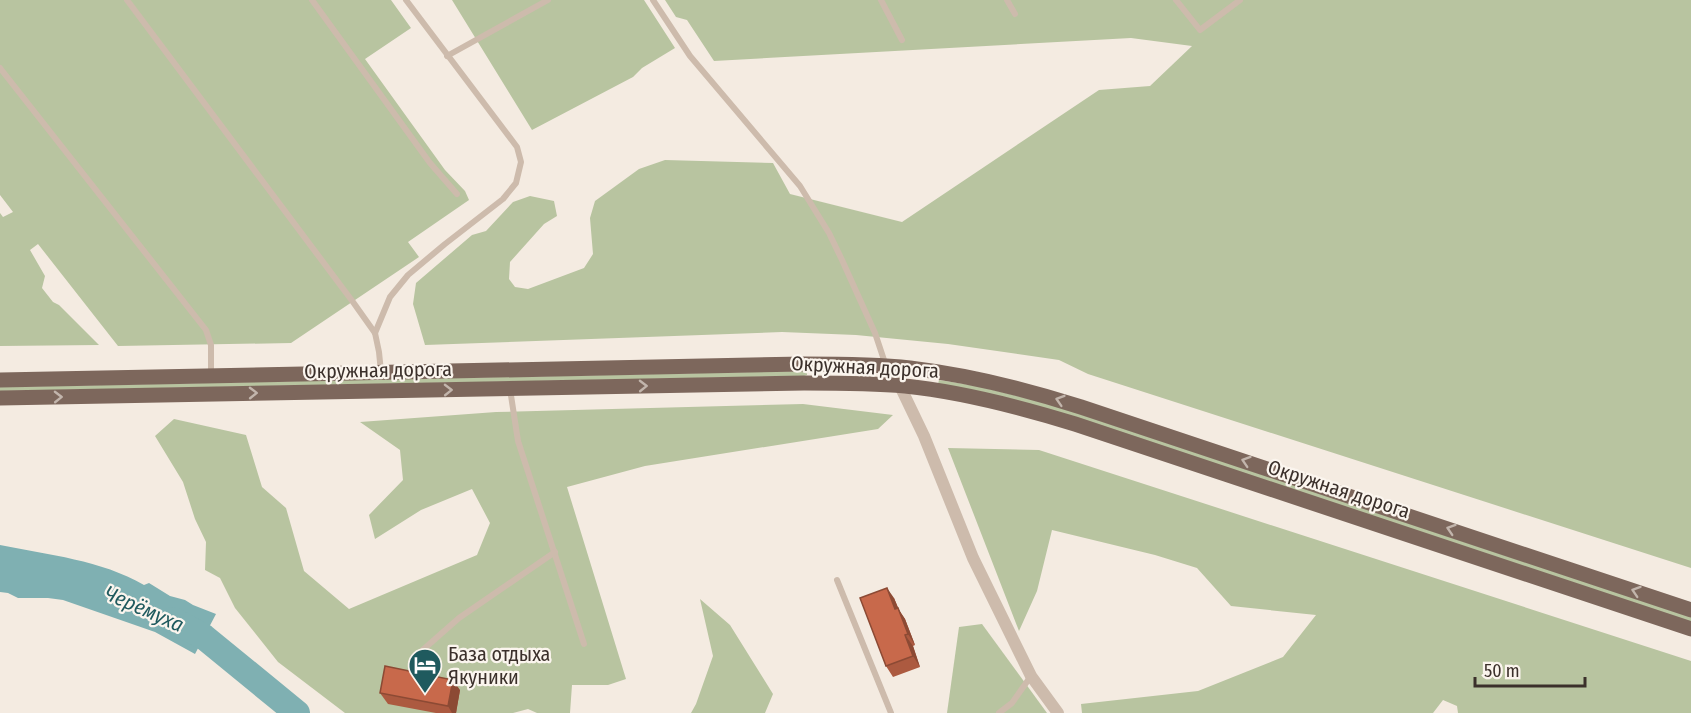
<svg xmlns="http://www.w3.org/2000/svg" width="1691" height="713" viewBox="0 0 1691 713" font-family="'Fira Sans Condensed',sans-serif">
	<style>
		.green { fill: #b8c4a0 }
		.water { fill: #7fb0b2 }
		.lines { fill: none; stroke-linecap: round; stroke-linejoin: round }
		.river { stroke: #7fb0b2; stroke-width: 26 }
		.service { stroke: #cdbbac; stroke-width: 6 }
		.minor { stroke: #cdbbac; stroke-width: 12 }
		.primary { stroke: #7d675c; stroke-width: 15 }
		.wall { fill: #ac5a40 }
		.shaded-wall { fill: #8c4a34 }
		.building { fill: #c8694b; stroke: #8c4a34; stroke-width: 1.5 }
		.oneway { stroke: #c2b5ac }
		.labels { text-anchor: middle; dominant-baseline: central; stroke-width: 4.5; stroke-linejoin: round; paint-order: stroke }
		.street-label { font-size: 20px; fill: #3b302b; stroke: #fbf5ee }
		.poi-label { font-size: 20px; fill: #3b302b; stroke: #fbf5ee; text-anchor: start }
		.water-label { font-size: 21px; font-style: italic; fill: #1f5a5e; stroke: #fbf5ee }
	</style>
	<rect width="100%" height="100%" fill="#f4ebe1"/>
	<g class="green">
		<path d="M0 0H391L411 28 365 59 445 170 465 191 469 200 408 242 419 257 291 343 118 346 38 244 30 250 45 276 42 288 53 302 59 305 99 345 0 346V213L3 217 13 212 0 195Z"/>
		<path d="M452 0H644L675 48 642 68 633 77 532 130Z"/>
		<path d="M665 0H1691V568L1088 374 1059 360 948 344 856 335 782 332 425 345 413 304 416 283 472 235 486 231 513 202 530 196 554 201 557 216 544 224 510 262 509 279 515 287 528 289 584 268 593 254 590 218 595 201 639 169 665 160 773 163 790 194 902 222 1099 90 1150 86 1192 46 1131 38 714 61 687 20 676 17Z"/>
		<path d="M804 371 807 372V375L804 376 0 391V387Z"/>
		<path d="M939 380 977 386 1047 403 1691 617V622L938 384Z"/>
		<path d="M803 404 893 415 878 429 645 466 567 487 626 679 608 685H572L570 713H537L528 709 513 713H345L278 662 235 608 220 578 205 570 206 542 195 519 183 482 155 436 174 419 246 435 262 487 286 508 304 571 349 609 477 555 490 523 472 489 421 510 375 539 369 515 403 480 400 450 360 422 496 412Z"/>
		<path d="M948 448 1039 450 1691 661V713H1458L1457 706 1443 700 1433 713H1082L1081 704 1198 691 1283 657 1316 615 1231 606 1197 568 1155 555 1052 530 1037 591 1019 631Z"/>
		<path d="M700 599 730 625 773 694 765 713H691L696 704 713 656Z"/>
		<path d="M982 624 1047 713H947L959 627Z"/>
	</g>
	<path class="water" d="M0 545C49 555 101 560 144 585L149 583 170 596 185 600 193 605 216 614 195 654 155 632 63 600 48 598H18L8 593 0 592Z"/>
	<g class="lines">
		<path class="river" d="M173 620 204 637 297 713"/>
		<g class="service">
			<path d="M127 0 353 302 375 333 379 352 381 372"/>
			<path d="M312 0 430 163 457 194"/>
			<path d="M653 0 690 56 800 186 829 233 842 260 875 333 885 363"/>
			<path d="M881 0 902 40"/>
			<path d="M1007 0 1015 14"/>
			<path d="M1176 0 1200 30 1240 0"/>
			<path d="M447 56 548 0"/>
			<path d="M0 68 206 330 211 345V376"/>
			<path d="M375 333 390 297 408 275 445 244 503 199 516 183 521 162 517 147 406 0"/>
			<path d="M510 389 518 441 584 644"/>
			<path d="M837 580 891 713"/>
			<path d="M417 655 459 618 555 552"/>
			<path d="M999 713 1012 703 1031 676"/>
		</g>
		<path class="minor" d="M887 367 900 386 924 436 973 558 1031 676 1058 713"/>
		<g class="primary">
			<path d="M0 380 804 364C839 364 875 364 910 368 968 375 1025 389 1081 407L1691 610"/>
			<path d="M0 398 804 383C838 383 872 383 905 386 963 392 1020 407 1075 424L1691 629"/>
		</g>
	</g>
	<g class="wall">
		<path d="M894 598 899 610 905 619 915 645 913 646 920 667 893 677 886 666Z"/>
		<path d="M460 690 456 713H436L388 704 380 693Z"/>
	</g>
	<g class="shaded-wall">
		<path d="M887 588 894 598 899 610 905 619 915 645 908 634 895 609Z"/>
		<path d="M905 635 913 646 920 667 913 656Z"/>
		<path d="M453 680 460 690 456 713H452L448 706Z"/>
	</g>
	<g class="building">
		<path d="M887 588 895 609 898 608 908 634 905 635 913 656 886 666 860 598Z"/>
		<path d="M385 666 453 680 448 706 380 693Z"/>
	</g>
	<defs><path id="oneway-chevron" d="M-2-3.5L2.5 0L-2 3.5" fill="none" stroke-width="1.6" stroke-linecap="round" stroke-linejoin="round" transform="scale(1.5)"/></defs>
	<g class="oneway">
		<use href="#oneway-chevron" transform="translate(643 386) rotate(-1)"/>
		<use href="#oneway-chevron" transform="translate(448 390) rotate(-1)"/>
		<use href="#oneway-chevron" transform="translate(253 393) rotate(-1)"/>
		<use href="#oneway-chevron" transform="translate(58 397) rotate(-1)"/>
		<use href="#oneway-chevron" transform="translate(1060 400) rotate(-163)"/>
		<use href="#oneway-chevron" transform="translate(1246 461) rotate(-162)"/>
		<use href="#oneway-chevron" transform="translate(1451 529) rotate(-162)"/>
		<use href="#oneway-chevron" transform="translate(1636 591) rotate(-162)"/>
	</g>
	<defs>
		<symbol id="hotel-pin" viewBox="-11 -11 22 30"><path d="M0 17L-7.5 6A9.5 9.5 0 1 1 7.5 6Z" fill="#1f5a5e" stroke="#fbf5ee"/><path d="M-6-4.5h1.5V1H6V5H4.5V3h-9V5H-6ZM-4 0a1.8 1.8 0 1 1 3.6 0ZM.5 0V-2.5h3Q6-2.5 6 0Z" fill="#fff"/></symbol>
	</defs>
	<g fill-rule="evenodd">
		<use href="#hotel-pin" x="406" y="646" width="38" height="52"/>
	</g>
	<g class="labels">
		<g class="street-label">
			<text transform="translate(865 367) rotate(3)">Окружная дорога</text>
			<text transform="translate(378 370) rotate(-1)">Окружная дорога</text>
			<text transform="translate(1339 489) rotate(18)">Окружная дорога</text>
		</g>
		<g class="poi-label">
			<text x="448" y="654">База отдыха<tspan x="448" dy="23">Якуники</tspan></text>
		</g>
		<g class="water-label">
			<text transform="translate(144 609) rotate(24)">Черёмуха</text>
		</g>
	</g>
	<path d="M1475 677v9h110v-9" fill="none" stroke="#3b302b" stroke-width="3"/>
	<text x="1484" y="677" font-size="18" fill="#3b302b" stroke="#fbf5ee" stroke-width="4.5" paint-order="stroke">50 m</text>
</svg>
